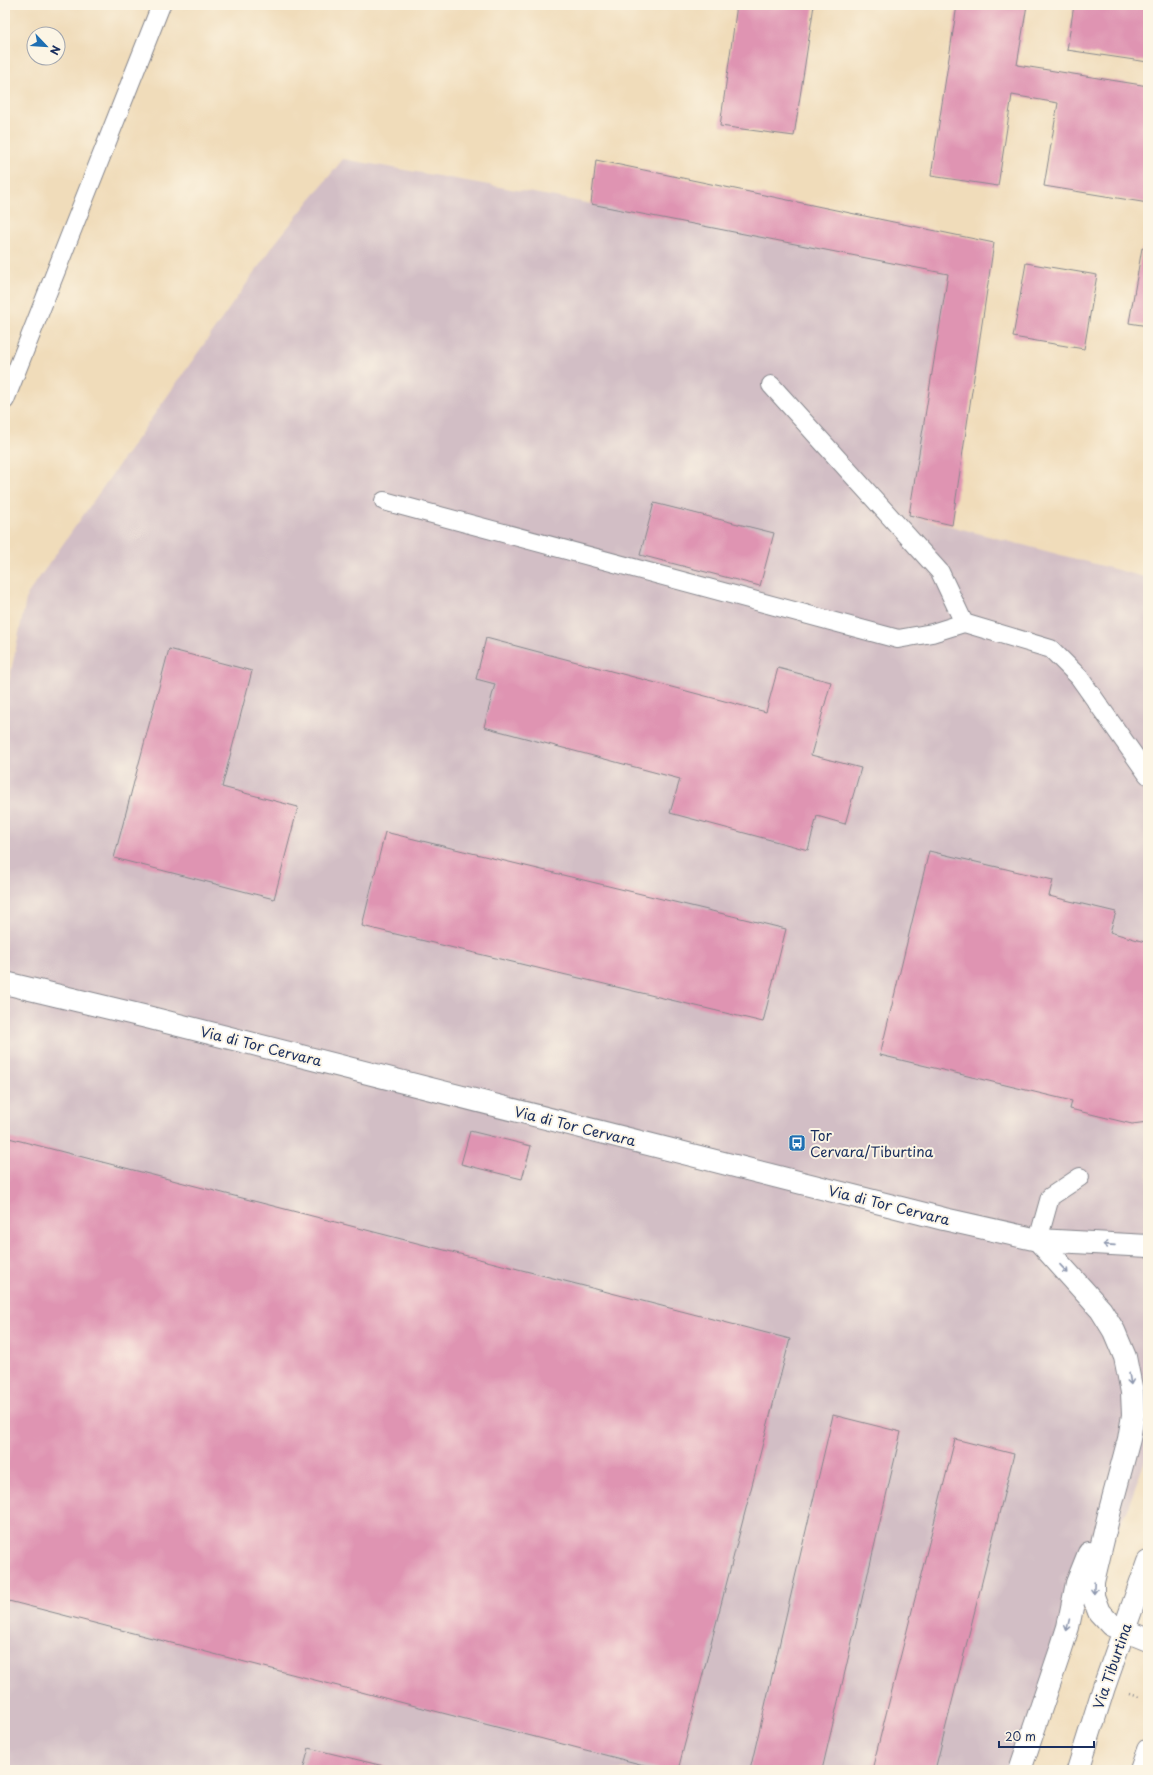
<svg xmlns="http://www.w3.org/2000/svg" width="1153" height="1775" viewBox="0 0 1153 1775" font-family="'Playpen Sans',sans-serif">
	<style>
		.industrial { fill: #d2bec5 }
		.building { fill: #df94b2 }
		.lines { fill: none; stroke-linecap: round; stroke-linejoin: round }
		.service-casing { stroke: #86868c; stroke-width: 20 }
		.tertiary-casing { stroke: #86868c; stroke-width: 24 }
		.primary-casing { stroke: #86868c; stroke-width: 24 }
		.path { stroke: #86868c; stroke-width: 2.5; stroke-dasharray: 1 3; stroke-linecap: butt }
		.service { stroke: #fff; stroke-width: 18 }
		.tertiary { stroke: #fff; stroke-width: 22 }
		.primary { stroke: #fff; stroke-width: 22 }
		.oneway { stroke: #8d97ae }
		.labels { text-anchor: middle; dominant-baseline: central; stroke-width: 4; stroke-linejoin: round; paint-order: stroke }
		.street-label { font-size: 14px; fill: #1b2f5e; stroke: #fcf5e5 }
		.poi-label { font-size: 14px; fill: #1b2f5e; stroke: #fcf5e5; text-anchor: start }
	</style>
	<rect width="100%" height="100%" fill="#fcf5e5"/>
	<filter id="ink" filterUnits="userSpaceOnUse"><feTurbulence type="fractalNoise" baseFrequency=".025" numOctaves="2"/><feDisplacementMap in="SourceGraphic" scale="8" xChannelSelector="R" yChannelSelector="G"/><feConvolveMatrix kernelMatrix="1 2 1 2 8 2 1 2 1" color-interpolation-filters="sRGB"/></filter>
	<filter id="wash" filterUnits="userSpaceOnUse"><feTurbulence type="fractalNoise" baseFrequency=".012" numOctaves="4" result="noise"/><feDisplacementMap in="SourceGraphic" scale="16" xChannelSelector="R" yChannelSelector="G"/><feGaussianBlur stdDeviation="0.9" result="paint"/><feColorMatrix in="noise" values="0 0 0 0 0 0 0 0 0 0 0 0 0 0 0 0 0 1.4 0 .05"/><feComposite in="paint" operator="in"/></filter>
	<g filter="url(#wash)">
		<rect width="100%" height="100%" fill="#f0dcba"/>
		<path class="industrial" d="M343 159 561 198 948 274 909 515 1148 578V1452L1132 1496 1017 1770H5V700L27 595 276 242Z"/>
		<g id="blocks">
			<g class="building">
				<path d="M737 5H814L794 136 720 126Z"/>
				<path d="M957 5H1027L1017 65 1148 86V203L1044 186 1058 103 1012 95 998 186 931 176Z"/>
				<path d="M1074 5H1148V62L1067 50Z"/>
				<path d="M596 160 994 243 952 525 909 515 948 274 591 204Z"/>
				<path d="M1142 248 1148 250V326L1129 323Z"/>
				<path d="M1026 263 1097 275 1084 349 1013 337Z"/>
				<path d="M654 503 774 533 760 586 640 555Z"/>
				<path d="M486 638 766 712 778 668 831 682 811 755 861 768 845 824 817 816 808 850 670 813 680 779 484 727 495 684 476 679Z"/>
				<path d="M169 649 252 671 222 787 298 807 274 899 114 858Z"/>
				<path d="M385 832 786 929 763 1022 362 926Z"/>
				<path d="M929 851 1053 880 1049 896 1116 912 1110 932 1148 943V1122L1132 1124 1070 1109 1072 1101 880 1055Z"/>
				<path d="M470 1131 531 1146 522 1179 461 1164Z"/>
				<path d="M5 1137 790 1339 678 1770H663L5 1600Z"/>
				<path d="M833 1415 901 1432 822 1770H750Z"/>
				<path d="M955 1439 1014 1454 935 1770H872Z"/>
				<path d="M309 1748 396 1769V1770H303Z"/>
			</g>
		</g>
	</g>
	<g filter="url(#ink)">
		<use href="#blocks" fill-opacity="0" stroke="#86868c" stroke-width="1"/>
		<g class="lines">
			<defs>
				<g id="service">
					<path d="M771 385 940 572 964 623"/>
					<path d="M5 400 161 5"/>
					<path d="M384 501 898 639 932 633 964 623 1051 649 1079 677 1148 775"/>
					<path d="M1038 1240 1050 1197 1080 1177"/>
				</g>
				<g id="tertiary">
					<path d="M5 983 147 1017 944 1219 1038 1240 1148 1246"/>
					<path d="M1038 1240 1101 1310 1114 1331 1125 1357 1132 1392 1133 1415 1129 1439 1110 1510 1093 1582V1596L1099 1612 1111 1625 1148 1640"/>
					<path d="M1020 1770 1061 1649 1068 1627 1077 1583 1089 1553"/>
				</g>
				<g id="primary">
					<path d="M1078 1770 1104 1687 1148 1562"/>
					<path d="M1141 1770 1148 1750"/>
				</g>
			</defs>
			<use href="#service" class="service-casing"/>
			<use href="#tertiary" class="tertiary-casing"/>
			<use href="#primary" class="primary-casing"/>
			<path class="path" d="M1130 1694 1139 1697"/>
			<use href="#service" class="service"/>
			<use href="#tertiary" class="tertiary"/>
			<use href="#primary" class="primary"/>
		</g>
		<defs><path id="oneway-shaft" d="M-6 0H5M1.5-3L5.5 0L1.5 3" fill="none" stroke-width="1.6" stroke-linecap="round" stroke-linejoin="round"/></defs>
		<g class="oneway">
			<use href="#oneway-shaft" transform="translate(1109 1245) rotate(-176)"/>
			<use href="#oneway-shaft" transform="translate(1064 1269) rotate(47)"/>
			<use href="#oneway-shaft" transform="translate(1130 1379) rotate(81)"/>
			<use href="#oneway-shaft" transform="translate(1094 1588) rotate(92)"/>
			<use href="#oneway-shaft" transform="translate(1068 1625) rotate(104)"/>
		</g>
	</g>
	<defs>
		<symbol id="bus-square" viewBox="-11 -11 22 22"><rect x="-9" y="-9" width="18" height="18" rx="4" fill="#1f6fb2" stroke="#fcf5e5"/><path d="M-5-6H5V4H4V6H2V4H-2V6H-4V4H-5ZM-3.5-4V0h7V-4ZM-3.5 1.2v1.5H-2V1.2ZM2 1.2v1.5H3.5V1.2Z" fill="#fff"/></symbol>
	</defs>
	<g fill-rule="evenodd">
		<use href="#bus-square" x="787" y="1133" width="20" height="20"/>
	</g>
	<g class="labels">
		<g class="street-label">
			<text transform="translate(261 1046) rotate(14)">Via di Tor Cervara</text>
			<text transform="translate(575 1126) rotate(14)">Via di Tor Cervara</text>
			<text transform="translate(889 1205) rotate(14)">Via di Tor Cervara</text>
			<text transform="translate(1112 1666) rotate(-71)">Via Tiburtina</text>
		</g>
		<g class="poi-label">
			<text x="810" y="1135">Tor<tspan x="810" dy="16">Cervara/Tiburtina</tspan></text>
		</g>
	</g>
	<rect width="1153" height="1775" fill="none" stroke="#fcf5e5" stroke-width="20"/>
	<g transform="translate(46 46) rotate(115)"><circle r="19" fill="#fcf5e5" stroke="#a2a6af"/>
	<path d="M0-3L7 15L0 10L-7 15Z" fill="#1f6fb2"/>
	<text y="-6" font-size="11" font-weight="bold" text-anchor="middle" fill="#1b2f5e">N</text>
	</g>
	<path d="M999 1741v6h95v-6" fill="none" stroke="#1b2f5e" stroke-width="2"/>
	<text x="1005" y="1741" font-size="12" fill="#1b2f5e" stroke="#fcf5e5" stroke-width="3" paint-order="stroke">20 m</text>
</svg>
